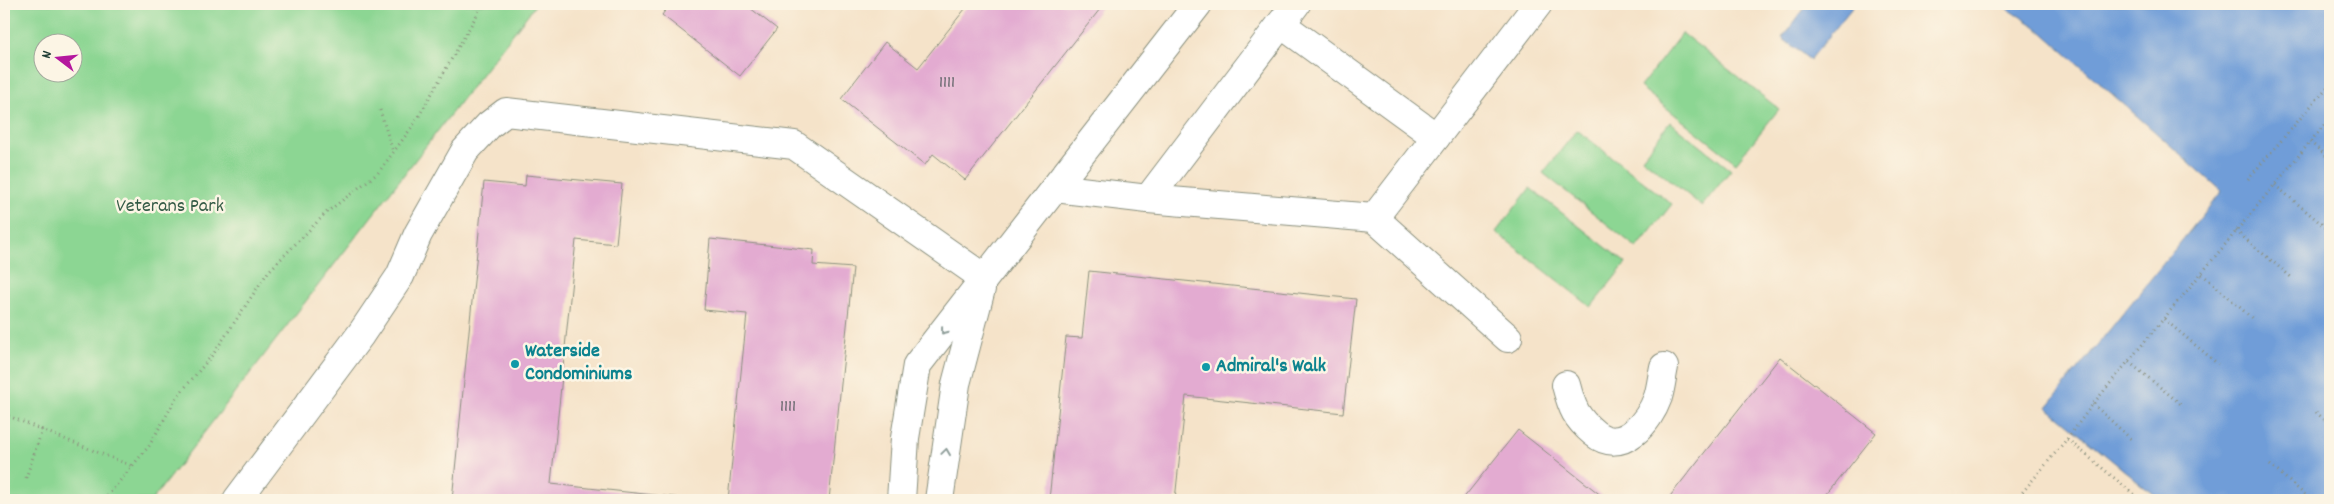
<svg xmlns="http://www.w3.org/2000/svg" width="2334" height="504" viewBox="0 0 2334 504" font-family="Dekko,sans-serif">
	<style>
		.green { fill: #8cd693; stroke: #568a64; fill-rule: evenodd }
		.water { fill: #6f9dd8; stroke: #476d86 }
		.building { fill: #e3abd1 }
		.lines { fill: none; stroke-linecap: round; stroke-linejoin: round }
		.minor-casing { stroke: #8a907e; stroke-width: 30 }
		.path { stroke: #8a907e; stroke-width: 3; stroke-dasharray: 1 4; stroke-linecap: butt }
		.minor { stroke: #fff; stroke-width: 28 }
		.oneway { stroke: #8f9e9a }
		.culture-dot { fill: #0f9aa8; stroke: #fcf5e5; stroke-width: 2 }
		.labels { text-anchor: middle; dominant-baseline: central; stroke-width: 5; stroke-linejoin: round; paint-order: stroke }
		.number-label { font-size: 18px; fill: #50585b }
		.park-label { font-size: 20px; fill: #355c47; stroke: #fcf5e5 }
		.culture-label { font-size: 20px; font-weight: bold; fill: #0d838f; stroke: #fcf5e5; text-anchor: start }
	</style>
	<rect width="100%" height="100%" fill="#fcf5e5"/>
	<filter id="ink" filterUnits="userSpaceOnUse"><feTurbulence type="fractalNoise" baseFrequency=".02" numOctaves="2"/><feDisplacementMap in="SourceGraphic" scale="10" xChannelSelector="R" yChannelSelector="G"/><feConvolveMatrix kernelMatrix="1 2 1 2 8 2 1 2 1" color-interpolation-filters="sRGB"/></filter>
	<filter id="wash" filterUnits="userSpaceOnUse"><feTurbulence type="fractalNoise" baseFrequency=".0096" numOctaves="4" result="noise"/><feDisplacementMap in="SourceGraphic" scale="20" xChannelSelector="R" yChannelSelector="G"/><feGaussianBlur stdDeviation="1.12" result="paint"/><feColorMatrix in="noise" values="0 0 0 0 0 0 0 0 0 0 0 0 0 0 0 0 0 1.4 0 .05"/><feComposite in="paint" operator="in"/></filter>
	<g filter="url(#wash)">
		<rect width="100%" height="100%" fill="#f5e3c9"/>
		<g class="green">
			<path d="M4 4H536L152 500H4ZM42 42H72V72H42Z"/>
			<path d="M1682 33 1779 109 1736 163 1640 87Z"/>
			<path d="M1670 122 1731 170 1702 206 1642 158Z"/>
			<path d="M1577 130 1672 204 1637 248 1543 173Z"/>
			<path d="M1530 188 1626 263 1591 307 1496 232Z"/>
		</g>
		<g class="water">
			<path d="M1808 4H1855L1810 60 1782 38Z"/>
			<path d="M2000 4H2330V500H2160L2047 407 2222 191 2035 26Z"/>
		</g>
		<g id="blocks">
			<g class="building">
				<path d="M670 4H745L777 29 740 76 662 15Z"/>
				<path d="M969 4H1104L965 180 933 154 925 165 841 99 885 42 918 68Z"/>
				<path d="M526 175 622 184 616 244 576 240 551 484 701 500H452L484 182 525 186Z"/>
				<path d="M710 239 814 250 813 265 853 268 829 500H728L747 314 704 310Z"/>
				<path d="M1089 271 1356 299 1343 413 1186 396 1175 500H1049L1066 337 1082 338Z"/>
				<path d="M1780 357 1876 433 1823 500H1667Z"/>
				<path d="M1518 430 1607 500H1462Z"/>
			</g>
		</g>
	</g>
	<g filter="url(#ink)">
		<use href="#blocks" fill-opacity="0" stroke="#8a907e" stroke-width="1"/>
		<g class="lines">
			<defs>
				<g id="minor">
					<path d="M1281 24 1436 137"/>
					<path d="M1055 188 1148 199 1374 218 1508 338"/>
					<path d="M1148 199 1296 4"/>
					<path d="M1374 218 1538 4"/>
					<path d="M1566 385C1572 408 1576 418 1594 433 1622 456 1649 422 1658 397 1661 387 1662 376 1664 367"/>
					<path d="M237 500 361 334 400 276 418 234 465 151 489 125 506 112 794 145 984 278"/>
					<path d="M901 500 905 438 917 365 1198 4"/>
					<path d="M939 500 956 384 981 289"/>
				</g>
			</defs>
			<use href="#minor" class="minor-casing"/>
			<g class="path">
				<path d="M380 110 393 152"/>
				<path d="M2310 142 2330 159"/>
				<path d="M2248 179 2330 84"/>
				<path d="M2275 185 2330 231"/>
				<path d="M2236 231 2291 277"/>
				<path d="M2202 274 2254 320"/>
				<path d="M2164 319 2218 364"/>
				<path d="M2129 362 2182 405"/>
				<path d="M2093 404 2131 439"/>
				<path d="M2316 412 2330 425"/>
				<path d="M4 414 42 430"/>
				<path d="M2067 439 2093 404 2330 118"/>
				<path d="M2270 465 2311 500"/>
				<path d="M26 478 42 430 132 466"/>
				<path d="M104 500 149 446 177 397 214 353 268 272 327 212 378 173 415 123 483 4"/>
				<path d="M2016 500 2067 439 2141 500"/>
			</g>
			<use href="#minor" class="minor"/>
		</g>
		<defs><path id="oneway-chevron" d="M-2-3.5L2.5 0L-2 3.5" fill="none" stroke-width="1.6" stroke-linecap="round" stroke-linejoin="round" transform="scale(1.25)"/></defs>
		<g class="oneway">
			<use href="#oneway-chevron" transform="translate(944 331) rotate(128)"/>
			<use href="#oneway-chevron" transform="translate(946 452) rotate(-82)"/>
		</g>
	</g>
	<g class="culture-dot">
		<circle cx="515" cy="364" r="5"/>
		<circle cx="1206" cy="367" r="5"/>
	</g>
	<g class="labels">
		<g class="number-label">
			<text x="947" y="83">1111</text>
			<text x="788" y="407">1111</text>
		</g>
		<g class="park-label">
			<text x="170" y="207">Veterans Park</text>
		</g>
		<g class="culture-label">
			<text x="525" y="352">Waterside<tspan x="525" dy="23">Condominiums</tspan></text>
			<text x="1216" y="367">Admiral's Walk</text>
		</g>
	</g>
	<rect width="2334" height="504" fill="none" stroke="#fcf5e5" stroke-width="20"/>
	<g transform="translate(58 58) rotate(286)"><circle r="24" fill="#fcf5e5" stroke="#a4ab9e"/>
	<path d="M0-4L9 19L0 12L-9 19Z" fill="#b5179e"/>
	<text y="-8" font-size="14" font-weight="bold" text-anchor="middle" fill="#1f3d34">N</text>
	</g>
</svg>
